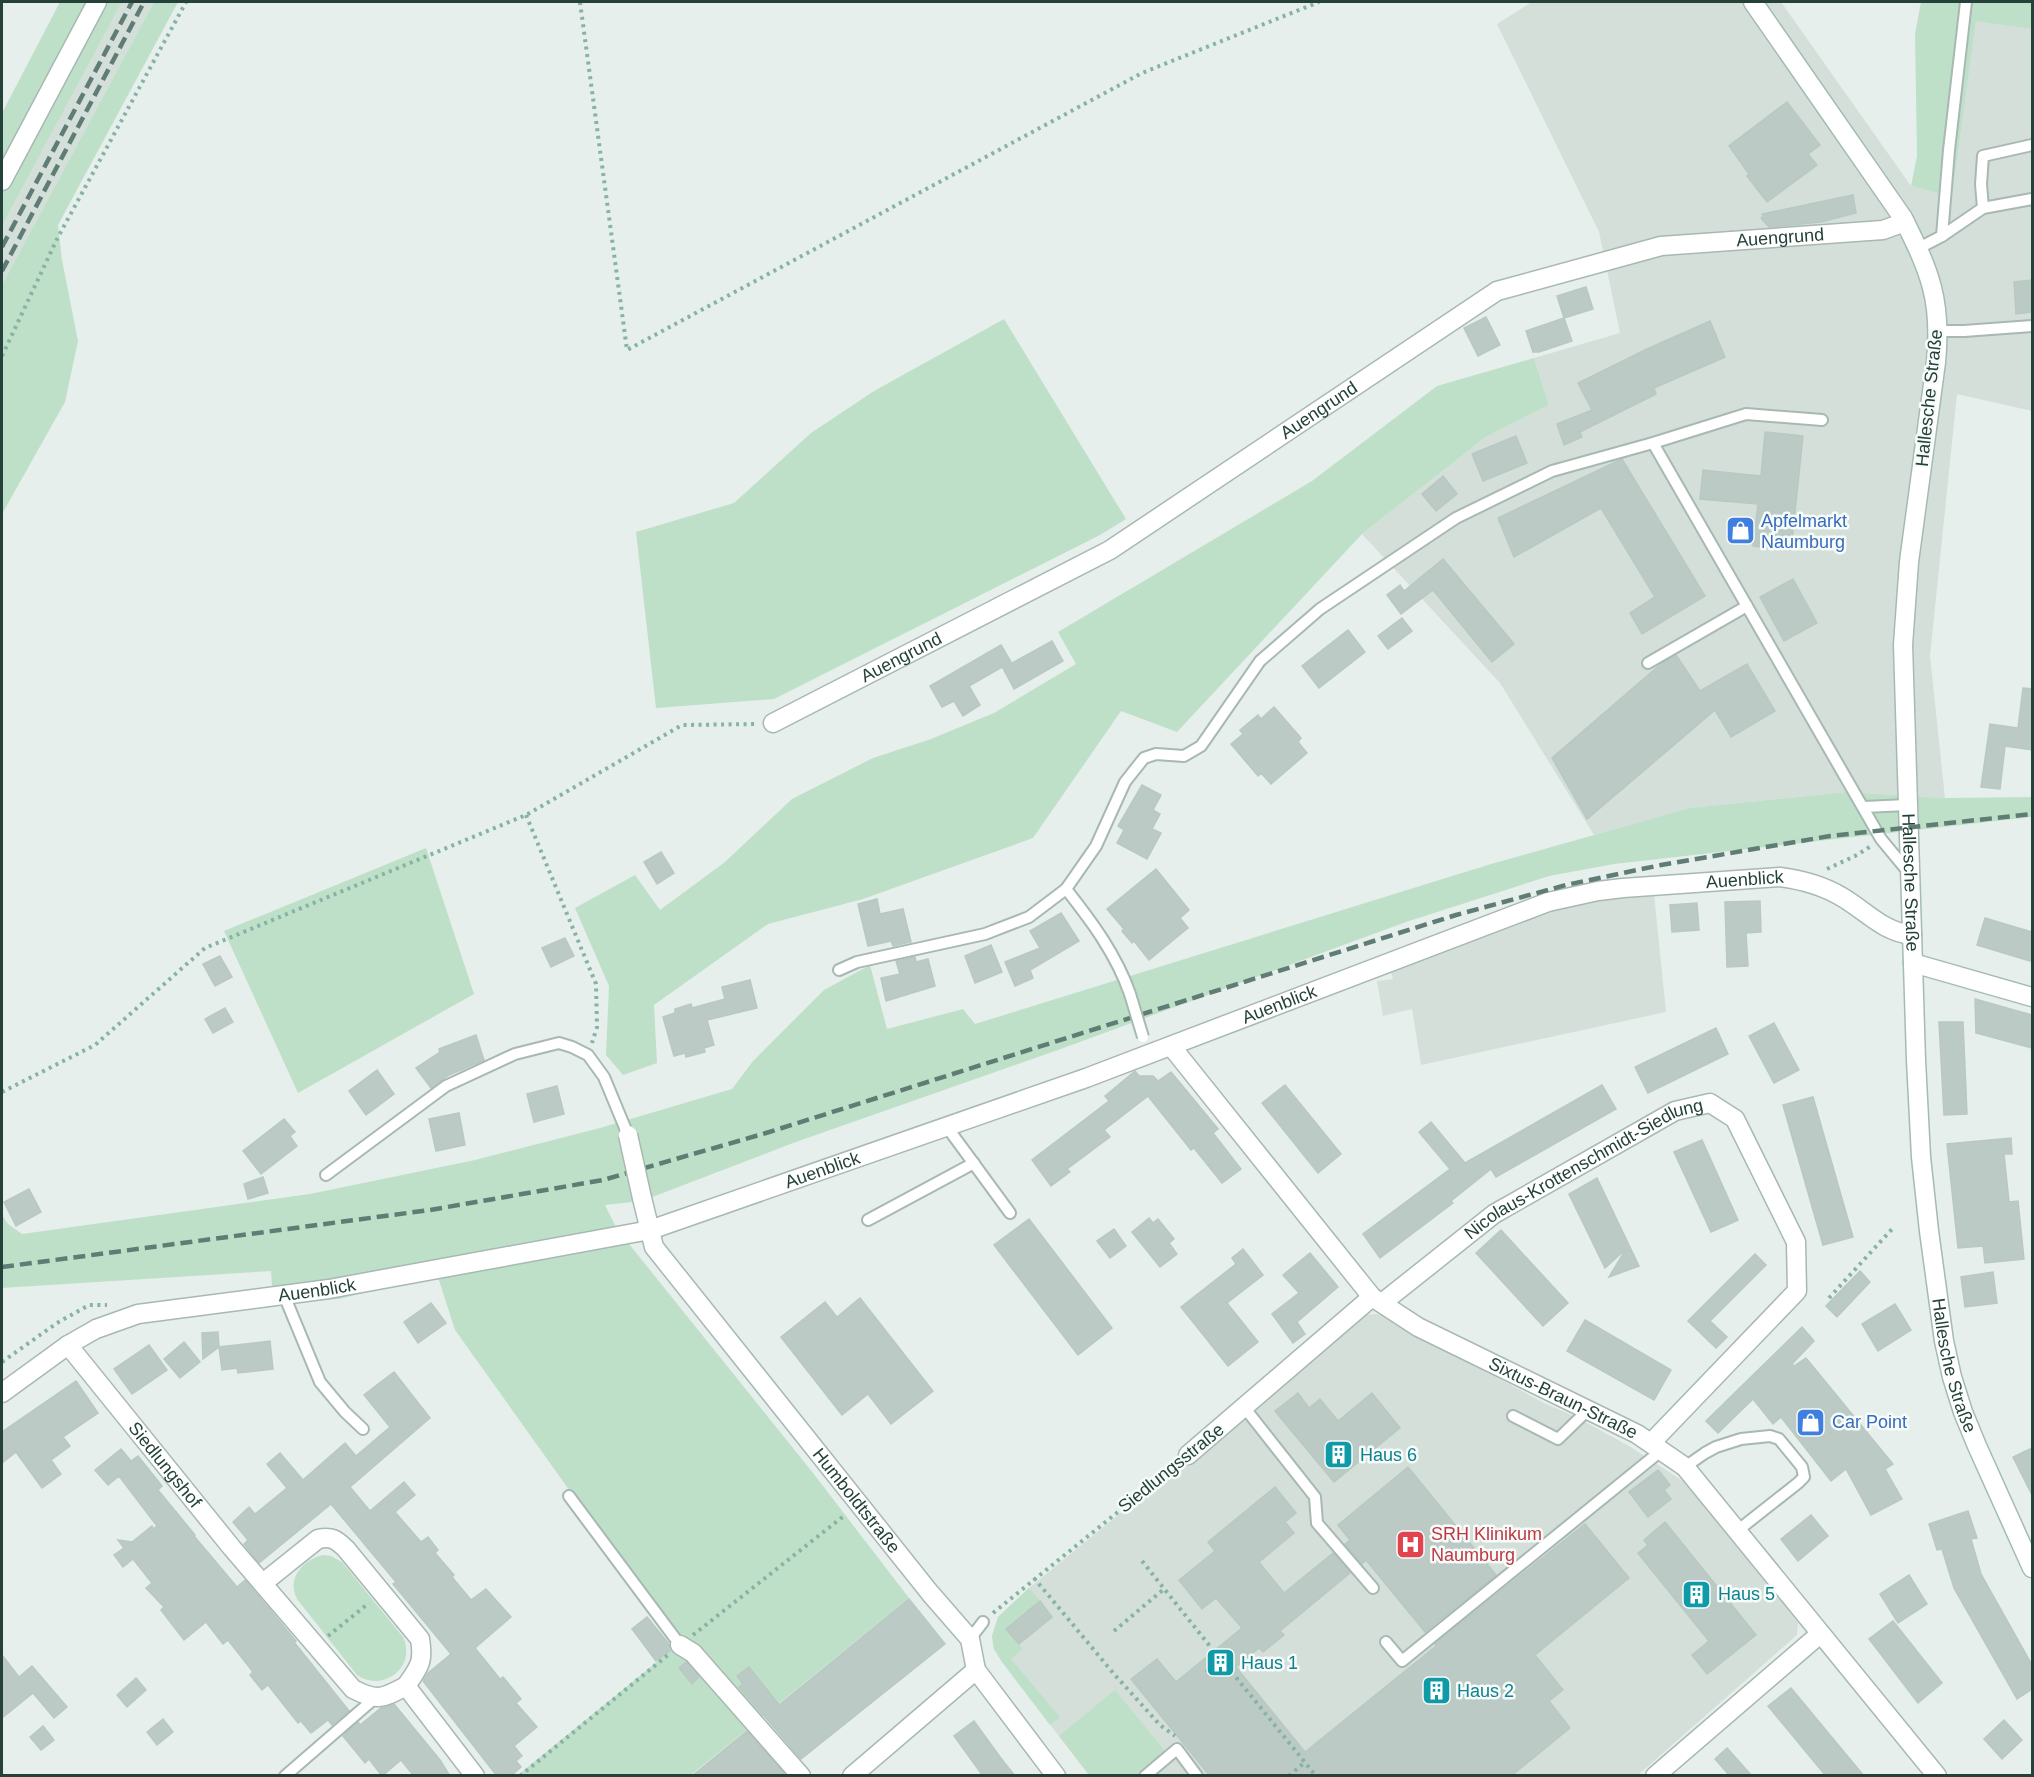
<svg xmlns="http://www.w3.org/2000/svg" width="2034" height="1777" viewBox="0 0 2034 1777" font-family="Helvetica,sans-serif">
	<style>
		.built { fill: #d4dfda }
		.green { fill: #bfe0c8 }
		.building { fill: #bbcac4; stroke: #b8c9c2; stroke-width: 1.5 }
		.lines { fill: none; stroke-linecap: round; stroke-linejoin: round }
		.lane-casing { stroke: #a8b8b2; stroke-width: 14 }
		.street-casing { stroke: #a8b8b2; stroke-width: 21 }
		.secondary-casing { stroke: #a4bbb3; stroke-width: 21 }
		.path { stroke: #86b3a5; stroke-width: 4; stroke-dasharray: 3 4.5; stroke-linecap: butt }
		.lane { stroke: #fff; stroke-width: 10 }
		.street { stroke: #fff; stroke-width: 18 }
		.secondary { stroke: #fff; stroke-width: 18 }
		.rail { stroke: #5f7d75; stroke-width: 4.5; stroke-dasharray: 12 6; stroke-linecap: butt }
		.lane-bridge-casing { stroke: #a8b8b2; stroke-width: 14; stroke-linecap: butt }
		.street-bridge-casing { stroke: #a8b8b2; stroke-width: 21; stroke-linecap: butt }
		.lane-bridge { stroke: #fff; stroke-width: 10 }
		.street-bridge { stroke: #fff; stroke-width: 18 }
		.labels { text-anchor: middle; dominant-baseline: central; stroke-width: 5; stroke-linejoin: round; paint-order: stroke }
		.street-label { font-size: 18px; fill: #24423a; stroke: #f7fbf9 }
		.shop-label { font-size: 18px; fill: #366cbe; stroke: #f7fbf9; text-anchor: start }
		.culture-label { font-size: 18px; fill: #0d838f; stroke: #f7fbf9; text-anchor: start }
		.health-label { font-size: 18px; fill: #be3a42; stroke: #f7fbf9; text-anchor: start }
	</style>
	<rect width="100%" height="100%" fill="#e6efeb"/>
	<g class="built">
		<path d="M122 2H154L2 285V226Z"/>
		<path d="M1532 2H1781L1911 186 1952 197 1976 20 2032 29V411L1957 394 1930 656 1945 798 1846 792 1691 808 1594 835 1500 683 1362 534 1486 437 1549 405 1534 358 1620 333 1599 232 1497 24Z"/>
		<path d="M1654 894 1666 1012 1421 1065 1412 1009 1383 1016 1377 981 1393 979 1390 968 1573 903Z"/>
		<path d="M1380 1314 1544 1403 1576 1417 1629 1446 1683 1481 1701 1501 1798 1623 1797 1635 1637 1776 1089 1775 1002 1662 994 1649 992 1636 998 1617 1029 1588 1362 1315Z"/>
	</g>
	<g class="green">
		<path d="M60 2H122L2 226V113Z"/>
		<path d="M154 2H178L58 225 62 260 78 341 65 402 2 514V285Z"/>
		<path d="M1921 2H2032V29L1976 21 1952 197 1911 186 1917 156 1915 34Z"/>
		<path d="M1004 319 1126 519 1100 535 774 699 656 708 636 532 734 503 811 433 874 391Z"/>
		<path d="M1534 358 1549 405 1486 437 1362 534 1177 732 1121 711 1033 838 863 899 768 924 654 1005 657 1063 623 1075 606 1055 609 986 575 908 635 875 660 910 725 862 792 799 873 758 931 739 994 713 1076 664 1058 632 1312 481 1437 386Z"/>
		<path d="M1846 792 1945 798 2032 797V817L1614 864 1549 876 1406 922 1058 1050 793 1143 642 1201 605 1205 617 1229 813 1473 909 1598 691 1775H518L679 1644 455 1330 437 1274 339 1299 273 1302 271 1271 2 1288V1215L8 1224 22 1234 310 1194 475 1160 600 1128 732 1089 753 1061 824 990 870 965 887 1029 963 1009 975 1024 1491 864 1690 808Z"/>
		<path d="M426 848 474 994 298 1093 224 931Z"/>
		<path d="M323 1555 331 1556 342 1562 403 1637C417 1667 383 1693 357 1675L297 1599C286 1578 303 1560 323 1555Z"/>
		<path d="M1029 1588 1040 1601 1006 1629 1023 1649 1011 1659 1060 1717 1050 1725 1002 1662 994 1649 992 1636 998 1617Z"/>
		<path d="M1115 1690 1165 1751 1135 1775H1089L1059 1736Z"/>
	</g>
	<g class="building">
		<path d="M1787 102 1820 145 1808 154 1817 165 1767 202 1747 176 1749 174 1729 146Z"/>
		<path d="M1853 195 1856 213 1821 222 1769 227 1761 218 1763 216 1762 214Z"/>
		<path d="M2032 280V312L2016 314 2014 282Z"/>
		<path d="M1586 287 1593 309 1564 318 1557 296Z"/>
		<path d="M1486 317 1500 345 1478 356 1464 328Z"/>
		<path d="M1564 318 1572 341 1539 352H1533L1526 331Z"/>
		<path d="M1710 321 1725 357 1654 388 1656 394 1580 432 1582 437 1564 445 1557 424 1592 410 1578 383 1647 349Z"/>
		<path d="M1765 432 1803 436 1791 550 1753 546 1758 504 1700 499 1703 470 1761 476Z"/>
		<path d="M1516 436 1527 463 1483 481 1472 454Z"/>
		<path d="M1622 459 1705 596 1642 634 1630 613 1655 597 1601 508 1514 557 1498 518Z"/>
		<path d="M1443 476 1457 494 1436 511 1422 494Z"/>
		<path d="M1443 559 1514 644 1492 662 1433 590 1401 614 1387 595 1400 585 1404 591Z"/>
		<path d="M1793 579 1817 623 1784 641 1760 597Z"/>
		<path d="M1402 618 1412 631 1388 649 1378 636Z"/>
		<path d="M1348 630 1365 652 1319 688 1302 666Z"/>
		<path d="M1052 641 1063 661 1014 689 1003 668Z"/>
		<path d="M1001 645 1011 662 969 686 980 705 963 716 954 701 942 707 930 686Z"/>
		<path d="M1676 655 1700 691 1747 664 1775 711 1731 737 1715 710 1587 819 1552 758 1662 663Z"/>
		<path d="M2023 688 2032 689V750L2005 746 2000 789 1981 787 1990 724 2018 728Z"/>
		<path d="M1274 707 1301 738 1298 742 1307 753 1271 784 1261 773 1258 776 1231 744 1243 734 1240 730 1258 715 1261 719Z"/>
		<path d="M1142 785 1161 795 1153 810 1160 814 1152 829 1161 833 1147 859 1117 843 1124 830 1118 826Z"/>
		<path d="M661 852 674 873 657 884 644 862Z"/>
		<path d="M1156 869 1189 910 1180 918 1188 928 1149 960 1134 941 1132 943 1122 931 1124 929 1107 909Z"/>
		<path d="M877 899 880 914 903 909 911 942 893 946 891 941 868 946 858 904Z"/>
		<path d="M1760 901 1761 932 1746 933 1748 966 1727 967 1725 902Z"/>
		<path d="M1697 903 1699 930 1672 932 1670 905Z"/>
		<path d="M1061 913 1079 941 1030 970 1033 978 1015 986 1005 962 1040 948 1030 931Z"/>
		<path d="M1985 918 2032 932V953L2030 961 1977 945Z"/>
		<path d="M565 938 574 956 551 967 542 948Z"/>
		<path d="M991 945 1002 972 975 983 965 956Z"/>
		<path d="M220 956 232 977 215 986 203 964Z"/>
		<path d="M915 957 916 962 928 959 935 986 886 1001 881 978 900 974 896 961Z"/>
		<path d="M750 980 757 1008 707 1020 714 1045 704 1048 705 1052 686 1057 685 1053 674 1056 663 1017 675 1013V1009L691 1004 692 1008 725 999 722 987Z"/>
		<path d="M1975 999 2032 1015V1048L1976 1033Z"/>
		<path d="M225 1008 233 1022 213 1033 205 1019Z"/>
		<path d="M1939 1022H1963L1967 1114 1944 1115Z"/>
		<path d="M1774 1023 1799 1070 1774 1083 1749 1036Z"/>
		<path d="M1716 1028 1728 1054 1648 1093 1635 1067Z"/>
		<path d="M476 1035 484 1060 449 1075 431 1088 416 1068 440 1052 439 1049Z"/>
		<path d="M377 1070 394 1094 366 1115 349 1091Z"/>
		<path d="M1135 1071 1139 1076H1153L1158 1081 1171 1072 1218 1129 1213 1133 1241 1169 1222 1183 1194 1148 1191 1150 1148 1096 1104 1130 1110 1137 1067 1169 1070 1172 1051 1186 1032 1160 1109 1101 1105 1096Z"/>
		<path d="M1285 1085 1341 1154 1318 1173 1262 1103Z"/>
		<path d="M1602 1085 1616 1109 1496 1177 1491 1169 1451 1201 1453 1203 1380 1258 1363 1234 1450 1169 1419 1132 1431 1122 1465 1163Z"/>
		<path d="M557 1086 564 1114 534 1122 527 1094Z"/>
		<path d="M1813 1097 1853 1237 1823 1245 1783 1105Z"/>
		<path d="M459 1113 465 1145 436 1151 429 1119Z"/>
		<path d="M284 1119 295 1132 290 1136 297 1146 261 1174 243 1151Z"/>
		<path d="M2011 1138 2012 1154H2004L2009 1202 2018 1201 2024 1259 1985 1263 1983 1246 1958 1248 1947 1144Z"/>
		<path d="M1702 1140 1738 1220 1711 1232 1674 1152Z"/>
		<path d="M263 1177 268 1193 248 1199 244 1184Z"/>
		<path d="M1597 1178 1639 1266 1609 1277 1626 1249 1605 1268 1569 1194Z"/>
		<path d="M29 1189 41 1212 16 1226 4 1202Z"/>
		<path d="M1149 1218 1153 1223 1158 1219 1174 1239 1169 1243 1177 1254 1160 1267 1132 1232Z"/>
		<path d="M1029 1219 1112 1328 1078 1355 994 1245Z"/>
		<path d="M1114 1229 1126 1246 1110 1258 1097 1241Z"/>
		<path d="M1501 1230 1568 1303 1543 1326 1476 1253Z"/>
		<path d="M1243 1249 1263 1275 1227 1303 1258 1342 1228 1366 1181 1307 1236 1264 1232 1258Z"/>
		<path d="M1310 1253 1338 1287 1297 1322 1305 1334 1293 1343 1272 1314 1299 1293 1283 1275Z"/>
		<path d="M1755 1254 1766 1265 1710 1321 1727 1337 1716 1348 1688 1321Z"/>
		<path d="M1860 1271 1870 1282 1837 1317 1826 1306Z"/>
		<path d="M1993 1272 1997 1303 1965 1307 1961 1277Z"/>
		<path d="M860 1298 933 1391 891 1424 868 1394 842 1415 781 1337 825 1302 837 1317Z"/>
		<path d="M431 1303 446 1323 418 1343 404 1322Z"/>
		<path d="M1895 1304 1911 1330 1878 1351 1862 1324Z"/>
		<path d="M1585 1320 1671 1370 1654 1400 1567 1351Z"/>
		<path d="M1802 1327 1814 1341 1792 1364 1794 1366 1806 1358 1893 1464 1885 1469 1902 1499 1871 1515 1846 1469 1831 1481 1781 1417 1773 1424 1753 1399 1718 1433 1706 1421Z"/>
		<path d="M218 1332 219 1347 203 1359 202 1333Z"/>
		<path d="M270 1341 273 1369 238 1373 237 1368 222 1370 219 1347Z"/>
		<path d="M184 1342 200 1362 180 1378 164 1359Z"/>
		<path d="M149 1345 167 1370 132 1394 114 1369Z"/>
		<path d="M394 1372 430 1418 350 1487 370 1511 404 1482 415 1495 395 1512 421 1542 428 1537 438 1550 435 1553 454 1575 452 1577 471 1600 486 1589 511 1617 475 1648 500 1679 503 1677 521 1699 516 1703 537 1727 514 1746 522 1756 516 1761 521 1767 511 1776H497L423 1681 428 1673 451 1654 393 1584 396 1582 331 1504 259 1563 244 1544 248 1540 233 1522 249 1507 255 1514 287 1488 267 1464 280 1453 303 1480 345 1443 356 1456 390 1427 364 1395Z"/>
		<path d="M76 1381 98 1413 63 1437 70 1446 51 1460 61 1474 42 1488 16 1452 2 1463V1432Z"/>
		<path d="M1298 1393 1309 1408 1320 1399 1338 1421 1372 1393 1400 1428 1334 1482 1275 1411Z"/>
		<path d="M2032 1448V1495L2013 1457Z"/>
		<path d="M121 1449 131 1461 138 1456 162 1486 158 1490 195 1535 194 1536 237 1587 245 1580 296 1641 294 1642 349 1711 332 1725 328 1720 311 1733 301 1721 298 1723 268 1685 262 1690 250 1675 253 1672 228 1640 223 1644 206 1622 184 1640 161 1610 164 1607 146 1588 152 1583 133 1559 123 1567 114 1555 124 1548 118 1540 132 1542 152 1526 153 1529 157 1526 119 1476 108 1485 95 1470Z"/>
		<path d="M1408 1467 1496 1575 1425 1632 1366 1560 1362 1564 1345 1544 1350 1540 1338 1525Z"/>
		<path d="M1658 1470 1670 1485 1664 1490 1671 1499 1648 1517 1629 1492Z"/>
		<path d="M1275 1487 1296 1513 1285 1522 1294 1533 1259 1562 1284 1593 1333 1553 1350 1573 1280 1631 1284 1635 1263 1652 1259 1648 1236 1667 1305 1752 1436 1646 1435 1644 1585 1524 1629 1578 1535 1655 1563 1690 1549 1701 1570 1728 1511 1776H1210L1131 1679 1157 1659 1176 1682 1242 1628 1216 1598 1202 1609 1179 1580 1215 1551 1208 1542Z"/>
		<path d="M1968 1511 1977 1538 1971 1539 1981 1574 2032 1665V1689L2017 1699 1954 1588 1942 1549 1937 1550 1929 1524Z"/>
		<path d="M1811 1515 1828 1536 1798 1561 1781 1539Z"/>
		<path d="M1665 1522 1756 1635 1707 1674 1692 1655 1709 1641 1638 1553 1648 1545 1644 1540Z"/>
		<path d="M1909 1575 1927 1604 1898 1623 1880 1594Z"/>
		<path d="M909 1599 945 1644 801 1759 739 1687 743 1684 737 1676 749 1667 779 1705Z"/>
		<path d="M1040 1601 1052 1617 1019 1644 1006 1629Z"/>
		<path d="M647 1617 669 1644 670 1651 656 1661 632 1629Z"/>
		<path d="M1893 1621 1942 1683 1918 1703 1869 1639Z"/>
		<path d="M2 1655 19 1677 32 1666 67 1707 54 1718 33 1693 2 1718Z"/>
		<path d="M686 1662 699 1677 692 1684 679 1668Z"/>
		<path d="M136 1678 146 1690 127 1707 117 1695Z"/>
		<path d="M1791 1688 1864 1776H1826L1768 1706Z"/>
		<path d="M394 1704 440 1760 450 1776H414L401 1760 382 1776 369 1759 365 1763 343 1736 358 1722 360 1725 381 1708Z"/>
		<path d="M163 1719 173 1732 157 1745 147 1732Z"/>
		<path d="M2004 1720 2022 1740 2002 1759 1984 1739Z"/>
		<path d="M974 1721 1000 1757 1015 1776H983L954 1736Z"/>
		<path d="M43 1726 54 1740 41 1750 30 1737Z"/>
		<path d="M747 1731 784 1773 781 1776H692Z"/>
		<path d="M1727 1748 1752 1776H1730L1715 1759Z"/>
	</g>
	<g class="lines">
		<defs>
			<g id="lane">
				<path d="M1983 208 1981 184 1983 156 2032 145"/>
				<path d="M1942 236 1983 208 2032 199"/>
				<path d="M1919 248 1942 236 1949 150 1966 2"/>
				<path d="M1939 331H1964L2032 326"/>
				<path d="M1653 443 1881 839 1910 874"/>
				<path d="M1648 663 1747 606"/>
				<path d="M1864 807 1907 805"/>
				<path d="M1066 889C1092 922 1116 954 1130 994"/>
				<path d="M839 970 857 962 985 934 1029 917 1066 889 1096 846 1125 782 1144 758 1156 754 1184 756 1201 746 1260 661 1320 609 1456 518 1552 471 1653 443 1746 414 1822 420"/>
				<path d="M947 1127 1010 1213"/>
				<path d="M326 1175 446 1086 515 1054 559 1043 572 1047 588 1055 604 1077 628 1135"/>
				<path d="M868 1220 974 1163"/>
				<path d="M284 1295 320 1382 345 1412 363 1429"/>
				<path d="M1244 1407 1315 1497 1317 1523 1373 1588"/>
				<path d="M1513 1416 1558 1439 1587 1411"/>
				<path d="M1685 1467 1705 1453 1716 1447 1741 1439 1770 1436 1779 1439 1802 1467 1804 1477 1798 1483 1737 1531"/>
				<path d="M569 1496 680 1645"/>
				<path d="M970 1639 983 1622"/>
				<path d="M1386 1642 1402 1661 1662 1450"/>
				<path d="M285 1776 375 1698"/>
				<path d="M1145 1776 1177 1749 1197 1776"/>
			</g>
			<g id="street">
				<path d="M2 181 97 2"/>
				<path id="s1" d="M773 723 1110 550 1497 291 1661 246 1883 230 1905 222"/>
				<path id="s2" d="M1171 1046 1372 1297 1418 1327 1637 1434 1685 1467 1937 1776"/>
				<path id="s3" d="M642 1198 654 1247 930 1593 970 1639 976 1670 1056 1776"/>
				<path id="s4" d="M1382 1303 1494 1214 1675 1111 1710 1103 1735 1119 1796 1242 1797 1291 1651 1443"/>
				<path id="s5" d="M68 1345 232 1548 353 1689C378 1702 383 1698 406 1686"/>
				<path id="s6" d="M2 1393 68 1345 96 1329 138 1314 329 1289 650 1230 1086 1078 1548 902 1598 891 1623 888 1780 877C1803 880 1822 885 1842 897 1866 911 1883 932 1912 935"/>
				<path d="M1188 1455 1372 1297"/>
				<path d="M263 1583 318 1539C331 1536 336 1539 346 1549L420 1639C424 1663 419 1667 406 1686L475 1776"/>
				<path d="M680 1645 693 1653 801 1776"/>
				<path d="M852 1776 976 1670"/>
				<path d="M1655 1776 1820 1634"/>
			</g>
			<g id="secondary">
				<path id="s7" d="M1753 2 1903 218C1930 272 1942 300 1936 362L1909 562 1903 645 1916 1060 1921 1157 1929 1231 1944 1341 1952 1377 1963 1412 1977 1446 2032 1568"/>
				<path d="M1913 963 2032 997"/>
			</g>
		</defs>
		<use href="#lane" class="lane-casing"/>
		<use href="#street" class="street-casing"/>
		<use href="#secondary" class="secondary-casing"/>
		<g class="path">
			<path d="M580 2 627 350 1142 73 1319 2"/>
			<path d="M2 356 57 239 186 2"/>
			<path d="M526 815 596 984 597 1027 592 1043"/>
			<path d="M1827 869 1857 855 1871 846"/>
			<path d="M2 1092 95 1045 205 948 526 815 682 725 757 724"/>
			<path d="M1829 1298 1892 1229"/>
			<path d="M2 1362 57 1323 89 1305H107"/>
			<path d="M1142 1561 1221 1660"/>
			<path d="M1034 1578 1114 1674 1160 1725 1175 1736"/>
			<path d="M993 1613 1176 1465"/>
			<path d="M1114 1631 1164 1589"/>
			<path d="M693 1635 845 1515"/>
			<path d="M328 1636 369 1603"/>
			<path d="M1222 1660 1316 1776"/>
			<path d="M1206 1672 1233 1651"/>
			<path d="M520 1776 668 1655"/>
			<path d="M1289 1776 1305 1762"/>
		</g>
		<use href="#lane" class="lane"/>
		<use href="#street" class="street"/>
		<use href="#secondary" class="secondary"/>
		<g class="rail">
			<path d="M2 247 132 2"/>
			<path d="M2 271 144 2"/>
			<path d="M2 1267 430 1210 603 1180 766 1133 1456 915 1566 885 1661 865 1830 836 2032 814"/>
		</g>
		<defs>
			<path id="lane-bridge" d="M1130 994 1143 1037"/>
			<path id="street-bridge" d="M628 1135 642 1198"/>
		</defs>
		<use href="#lane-bridge" class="lane-bridge-casing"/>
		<use href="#street-bridge" class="street-bridge-casing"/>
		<use href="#lane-bridge" class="lane-bridge"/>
		<use href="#street-bridge" class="street-bridge"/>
	</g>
	<defs>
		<symbol id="shop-square" viewBox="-11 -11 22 22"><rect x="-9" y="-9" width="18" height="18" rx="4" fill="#3f7fe0" stroke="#f7fbf9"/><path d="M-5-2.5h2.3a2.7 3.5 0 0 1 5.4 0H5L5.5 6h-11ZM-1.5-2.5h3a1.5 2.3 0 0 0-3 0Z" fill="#fff"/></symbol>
		<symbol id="building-square" viewBox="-11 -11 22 22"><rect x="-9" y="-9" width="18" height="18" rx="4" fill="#0f9aa8" stroke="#f7fbf9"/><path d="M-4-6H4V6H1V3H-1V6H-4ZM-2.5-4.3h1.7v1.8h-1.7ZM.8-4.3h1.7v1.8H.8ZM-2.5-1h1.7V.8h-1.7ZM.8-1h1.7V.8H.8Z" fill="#fff"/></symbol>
		<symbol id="hospital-square" viewBox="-11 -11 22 22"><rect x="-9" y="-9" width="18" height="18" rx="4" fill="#e0444e" stroke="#f7fbf9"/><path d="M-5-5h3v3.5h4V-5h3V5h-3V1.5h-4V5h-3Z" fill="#fff"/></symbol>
	</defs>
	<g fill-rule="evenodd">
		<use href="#shop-square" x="1724" y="514" width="33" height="33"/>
		<use href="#shop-square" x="1794" y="1406" width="33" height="33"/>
		<use href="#building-square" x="1322" y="1438" width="33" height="33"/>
		<use href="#hospital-square" x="1394" y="1528" width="33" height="33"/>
		<use href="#building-square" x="1680" y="1578" width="33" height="33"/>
		<use href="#building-square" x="1204" y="1646" width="33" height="33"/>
		<use href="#building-square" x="1420" y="1674" width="33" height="33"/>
	</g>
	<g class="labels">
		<g class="street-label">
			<text stroke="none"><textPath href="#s1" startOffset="1134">Auengrund</textPath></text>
			<text transform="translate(1929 398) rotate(-84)">Hallesche Straße</text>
			<text stroke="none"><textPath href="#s1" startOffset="630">Auengrund</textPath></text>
			<text stroke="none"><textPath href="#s1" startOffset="144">Auengrund</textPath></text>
			<text stroke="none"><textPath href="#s6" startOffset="1832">Auenblick</textPath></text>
			<text stroke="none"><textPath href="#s7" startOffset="936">Hallesche Straße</textPath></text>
			<text stroke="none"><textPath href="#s6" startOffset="1346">Auenblick</textPath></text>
			<text stroke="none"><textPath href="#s6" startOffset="860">Auenblick</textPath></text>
			<text stroke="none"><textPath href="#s4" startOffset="244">Nicolaus-Krottenschmidt-Siedlung</textPath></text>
			<text stroke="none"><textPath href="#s6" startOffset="339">Auenblick</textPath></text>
			<text stroke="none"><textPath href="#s7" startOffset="1422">Hallesche Straße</textPath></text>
			<text stroke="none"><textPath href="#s2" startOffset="538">Sixtus-Braun-Straße</textPath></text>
			<text stroke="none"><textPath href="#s5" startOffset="154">Siedlungshof</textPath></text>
			<text transform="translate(1171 1468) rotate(-39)">Siedlungsstraße</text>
			<text stroke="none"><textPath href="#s3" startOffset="375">Humboldtstraße</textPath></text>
		</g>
		<g class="shop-label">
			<text x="1761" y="521">Apfelmarkt<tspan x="1761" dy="21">Naumburg</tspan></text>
			<text x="1832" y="1422">Car Point</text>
		</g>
		<g class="culture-label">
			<text x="1360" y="1455">Haus 6</text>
			<text x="1718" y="1594">Haus 5</text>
			<text x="1241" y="1663">Haus 1</text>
			<text x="1457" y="1691">Haus 2</text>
		</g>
		<g class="health-label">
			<text x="1431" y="1534">SRH Klinikum<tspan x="1431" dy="21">Naumburg</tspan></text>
		</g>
	</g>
	<rect width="2034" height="1777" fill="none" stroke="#24423a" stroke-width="6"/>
</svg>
